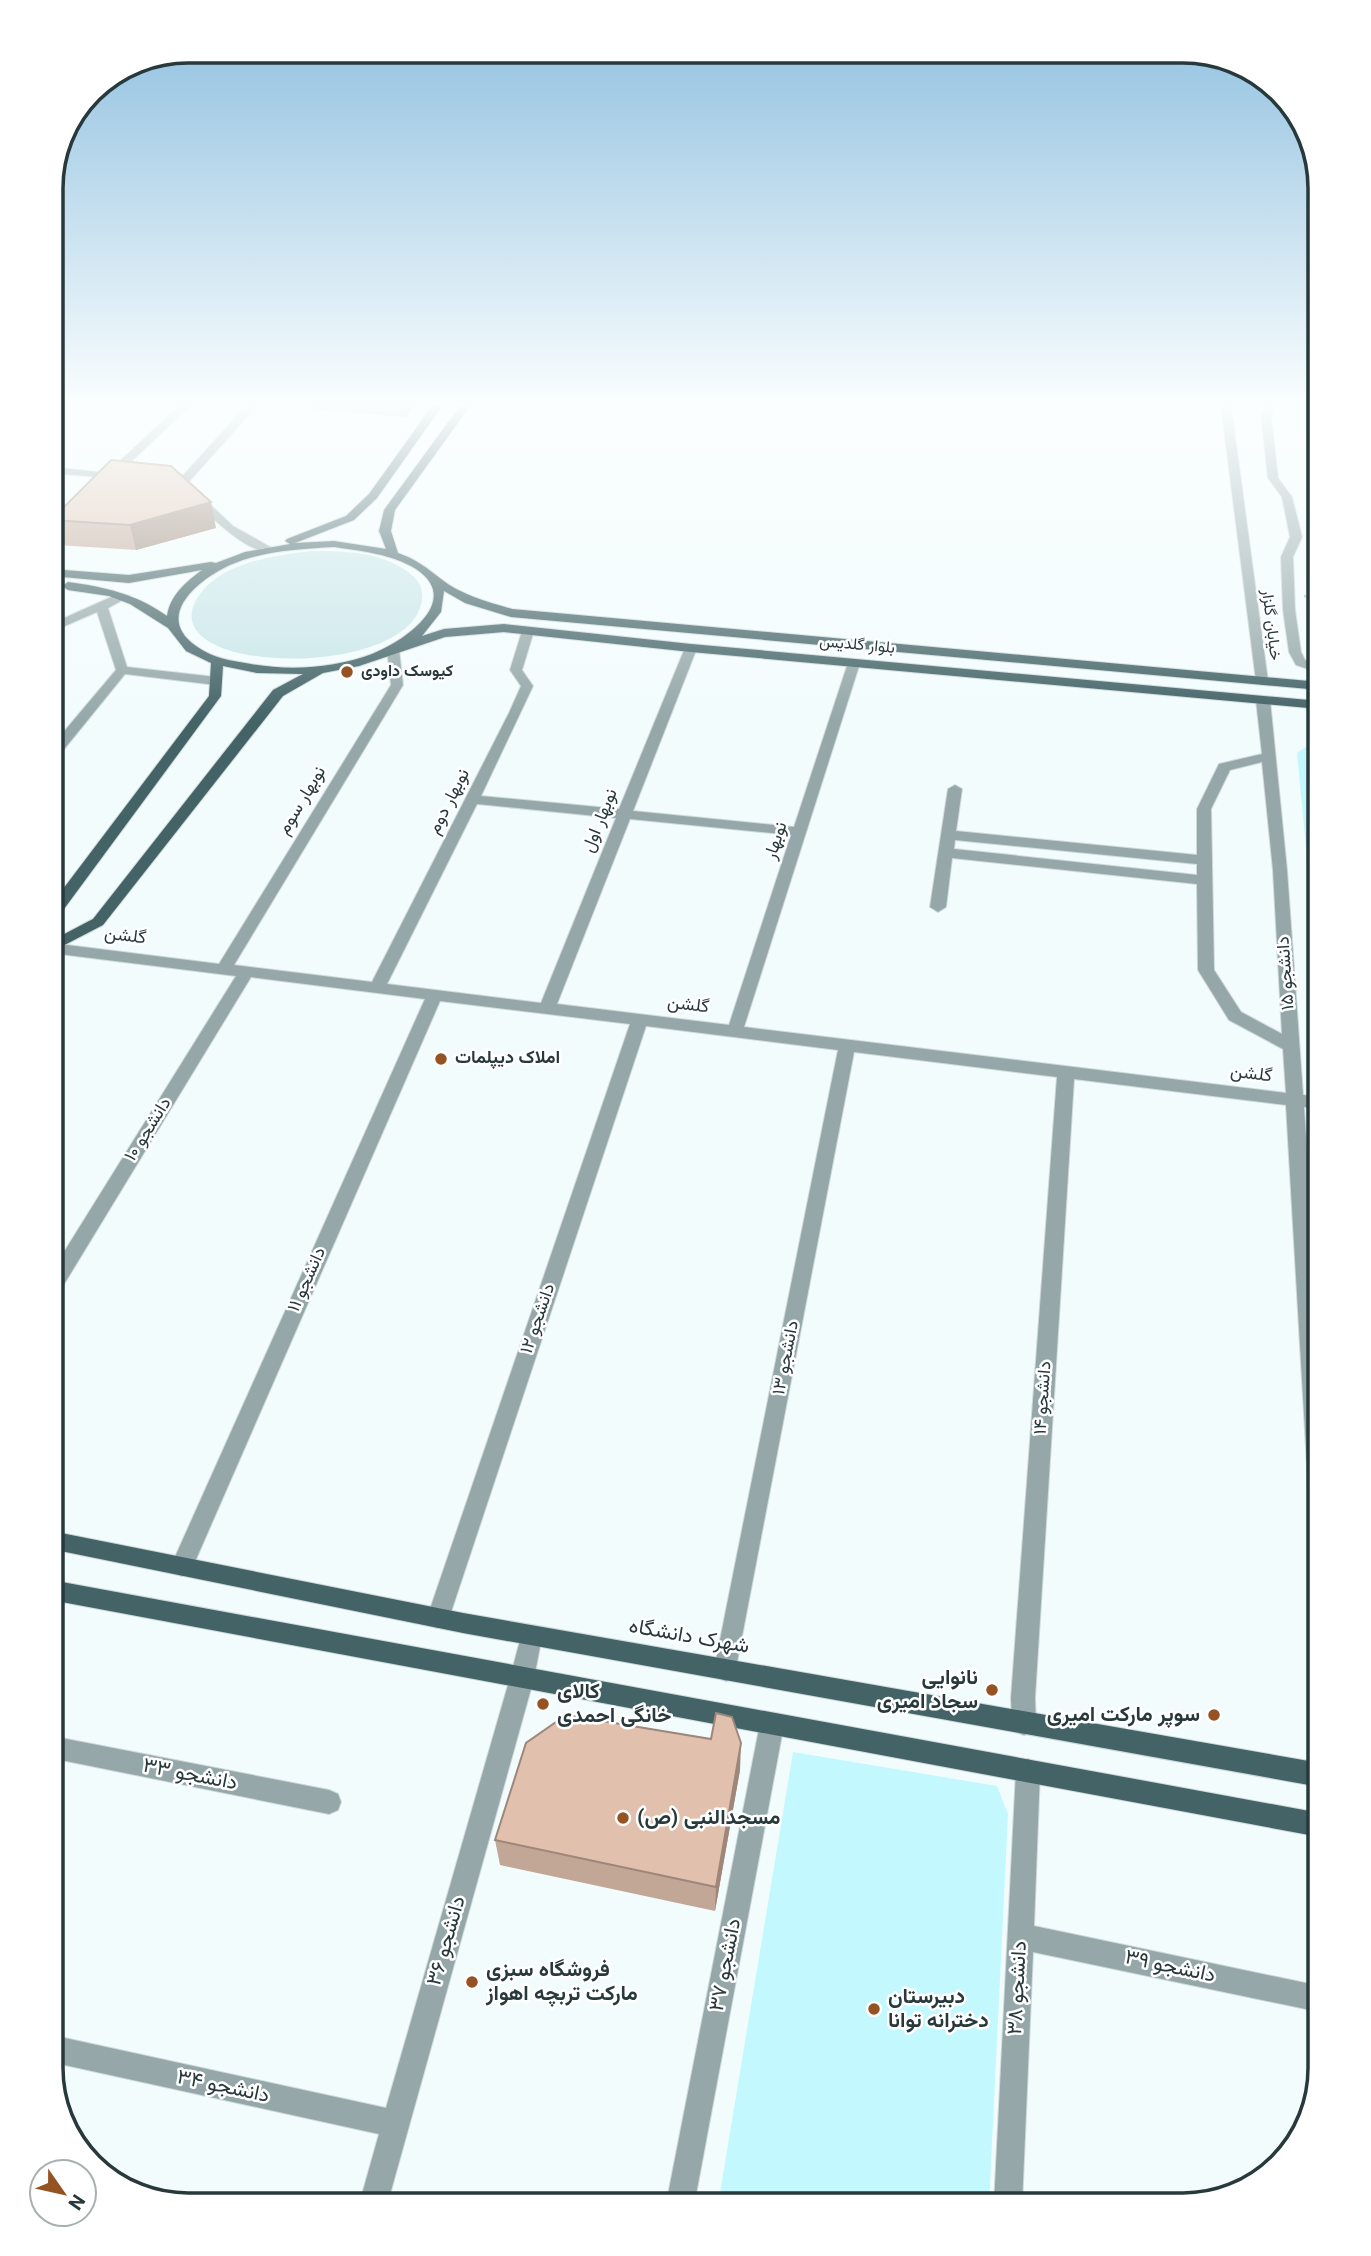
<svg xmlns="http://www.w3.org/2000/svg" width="1371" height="2256" viewBox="0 0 1371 2256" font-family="Georgia,Vazirmatn,serif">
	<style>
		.built { fill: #c3f8fe }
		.green { fill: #c9e6e9 }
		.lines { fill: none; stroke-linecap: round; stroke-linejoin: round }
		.minor-casing { stroke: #ced9da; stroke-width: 2 }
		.major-casing { stroke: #ced9da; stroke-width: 2 }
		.path { stroke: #b0bbbd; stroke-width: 2.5; stroke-dasharray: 2.5 2.5; stroke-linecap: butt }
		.minor { fill: #95a7a9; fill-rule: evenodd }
		.major { fill: #436367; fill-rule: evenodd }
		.wall { fill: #c2a696 }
		.shaded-wall { fill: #9e877a }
		.building { fill: #e1c1ae; stroke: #9e877a; stroke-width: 2 }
		.poi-dot { fill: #955223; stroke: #fff; stroke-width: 2.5 }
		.labels { text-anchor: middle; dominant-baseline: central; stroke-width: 5; stroke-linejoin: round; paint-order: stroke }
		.far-street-label { font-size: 16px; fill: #28393b; stroke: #fff }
		.far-poi-label { font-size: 16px; font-weight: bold; fill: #28393b; stroke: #fff; text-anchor: start }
		.street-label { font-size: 18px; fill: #28393b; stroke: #fff }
		.poi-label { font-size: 18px; font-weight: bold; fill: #28393b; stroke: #fff; text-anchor: start }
		.near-street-label { font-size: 21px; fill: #28393b; stroke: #fff }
		.near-poi-label { font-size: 21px; font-weight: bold; fill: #28393b; stroke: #fff; text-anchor: start }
		.rim { fill: none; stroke: #28393b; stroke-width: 3.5 }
	</style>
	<rect width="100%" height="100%" fill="#f3fcfd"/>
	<g class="built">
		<path d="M1317 739H1320V891L1310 890 1297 753Z"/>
		<path d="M793 1752 997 1786 1008 1814 989 2205H718Z"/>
	</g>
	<path class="green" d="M312 551C347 551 386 552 413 576 422 584 424 595 421 605 401 682 142 674 200 594 223 562 276 555 312 551Z"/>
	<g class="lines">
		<defs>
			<g id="minor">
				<path d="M54 406H65L51 417V409Z"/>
				<path d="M179 406H190L118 474 123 475V479L51 473V467L107 473Z"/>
				<path d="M246 406H257L185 486H177V482Z"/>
				<path d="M1221 406H1231L1268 681 1262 685 1256 681Z"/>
				<path d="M1265 406H1275L1271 415 1278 478 1292 497 1302 537 1293 557 1295 610 1301 652 1305 660 1320 665V673L1296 665 1289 652 1283 610 1281 557 1290 537 1282 497 1268 478 1261 415Z"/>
				<path d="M193 496H201L233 526 272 548V552C249 555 210 516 193 500Z"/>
				<path d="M120 593 130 596 108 608 127 667 216 677 222 681 216 685 125 674 56 759 51 760V747L116 670 97 612 51 632V624Z"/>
				<path d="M528 627 534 631 522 670 533 686 481 796 619 809 685 648 691 644 697 648 633 811 794 827 848 663 854 659 860 663 744 1027 1286 1093 1283 1049 1229 1020 1198 970 1197 884 952 858 946 907 938 912 930 907 948 789 955 785 962 789 956 831 1197 855V809L1219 764 1262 754 1256 700 1263 696 1270 700 1287 870 1303 1095 1320 1097V1109L1304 1107 1320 1347V1508L1312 1505 1309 1499 1286 1105 1074 1079 1035 1698 1036 1724 1032 1732 1024 1735 1016 1732 1012 1724 1011 1698 1057 1077 854 1052 734 1678 726 1681 718 1678 714 1670 838 1050 646 1026 449 1618 446 1625 438 1628 430 1625 427 1618 630 1024 440 1001 190 1573 182 1576 174 1573 171 1566 425 999 251 977 58 1294 51 1296V1273L236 976 51 953V943L219 964 391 685 387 649 393 645 399 649 403 685 234 965 372 982 509 713 521 686 510 670 522 631ZM1262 762 1273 870 1282 1034 1241 1012 1214 970 1211 809 1230 770ZM477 804 616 818 541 1003 387 984ZM630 819 791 835 729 1025 557 1004ZM955 840 1197 864V875L954 849Z"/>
				<path d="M531 1626 539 1629 542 1636 534 1678 387 2205H359L379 2134 51 2062V2035L386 2108 510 1678 523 1629Z"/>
				<path d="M772 1713 780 1716 784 1724 694 2205H666L760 1724 764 1716Z"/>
				<path d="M51 1736 329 1790 338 1794 341 1802 338 1810 329 1814 51 1758Z"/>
				<path d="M1028 1759 1037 1763 1040 1771 1034 1926 1320 1986V2012L1033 1952 1022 2205H994L1016 1771 1019 1763Z"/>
			</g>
			<g id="major">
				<path d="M432 406H442L377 498 354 520 295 543 334 541 386 549 379 531 384 510 460 406H470L395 510 391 531 398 553C416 559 427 568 441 579 461 595 488 602 512 609L1320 682V690L511 617 465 603 444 591 441 612 422 636 444 629 504 624 691 644 1320 701V709L691 652 504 632 445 637 359 666 323 673 283 696 103 925 51 952V941L93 919 273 690 303 674 257 673 223 666 221 696 61 913 56 923 51 925V905L209 696 211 663 186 651 168 628 130 604 109 596 68 590 62 586 68 582C105 587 136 594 167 616 170 595 186 582 202 570L129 583 51 576V569L129 575 211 562 216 563 245 552 290 544 285 541 287 539 346 516 369 494ZM334 547C361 551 392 554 416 569 464 601 403 642 372 654 335 668 290 671 251 664 232 661 212 658 196 646 153 616 199 579 230 565 262 551 299 549 334 547Z"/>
				<path d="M51 1531 463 1613 1320 1763V1787L463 1633 51 1549Z"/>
				<path d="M51 1580 1320 1813V1837L51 1600Z"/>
			</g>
		</defs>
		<use href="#minor" class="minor-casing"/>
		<use href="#major" class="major-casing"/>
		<g class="path">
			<path d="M1309 550 1320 551"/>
			<path d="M1304 596 1320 597"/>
		</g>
		<use href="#minor" class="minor"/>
		<use href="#major" class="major"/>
	</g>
	<g class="wall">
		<path d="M308 406H414L406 417 309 409Z"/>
		<path d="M51 519 216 528 136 550 57 545Z"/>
		<path d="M740 1770 715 1911 500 1865 495 1840Z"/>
	</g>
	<g class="shaded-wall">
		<path d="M405 406H414L406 417Z"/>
		<path d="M211 502 216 528 136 550 130 525Z"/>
		<path d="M741 1743 740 1770 715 1911 716 1887Z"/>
	</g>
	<g class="building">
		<path d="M111 460 171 466 211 502 130 525 51 520Z"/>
		<path d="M716 1713 732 1717 741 1743 716 1887 495 1840 526 1743 566 1715 711 1739Z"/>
	</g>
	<linearGradient id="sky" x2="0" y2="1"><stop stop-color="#8bbdde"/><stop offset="0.56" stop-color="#fafefe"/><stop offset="1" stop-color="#fafefe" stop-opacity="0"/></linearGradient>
	<rect width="1371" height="722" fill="url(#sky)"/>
	<g class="poi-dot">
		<circle cx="347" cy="672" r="7"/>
		<circle cx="441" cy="1059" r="7"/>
		<circle cx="992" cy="1690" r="7"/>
		<circle cx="543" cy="1704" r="7"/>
		<circle cx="1214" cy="1715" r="7"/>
		<circle cx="623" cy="1818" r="7"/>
		<circle cx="472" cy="1982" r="7"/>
		<circle cx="874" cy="2009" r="7"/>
	</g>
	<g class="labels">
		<g class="far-street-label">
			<text transform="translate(1270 625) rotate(83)">خیابان گلزار</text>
			<text transform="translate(857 646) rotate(5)">بلوار گلدیس</text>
		</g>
		<g class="far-poi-label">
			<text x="361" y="672">کیوسک داودی</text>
		</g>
		<g class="street-label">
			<text transform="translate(303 801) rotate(-59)">نوبهار سوم</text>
			<text transform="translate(450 802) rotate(-63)">نوبهار دوم</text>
			<text transform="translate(601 821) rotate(-68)">نوبهار اول</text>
			<text transform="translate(777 841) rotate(-72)">نوبهار</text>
			<text transform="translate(125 937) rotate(7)">گلشن</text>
			<text transform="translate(1287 973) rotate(-94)">دانشجو ۱۵</text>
			<text transform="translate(688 1006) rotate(7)">گلشن</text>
			<text transform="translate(1251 1075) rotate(7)">گلشن</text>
			<text transform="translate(149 1130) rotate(-58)">دانشجو ۱۰</text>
			<text transform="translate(308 1280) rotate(-66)">دانشجو ۱۱</text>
			<text transform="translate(539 1319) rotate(-71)">دانشجو ۱۲</text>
			<text transform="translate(787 1358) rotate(-79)">دانشجو ۱۳</text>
			<text transform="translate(1044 1398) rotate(-86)">دانشجو ۱۴</text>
		</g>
		<g class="poi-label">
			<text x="455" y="1059">املاک دیپلمات</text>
		</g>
		<g class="near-street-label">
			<text transform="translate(689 1637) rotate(10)">شهرک دانشگاه</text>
			<text transform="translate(190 1775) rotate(11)">دانشجو ۳۳</text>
			<text transform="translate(447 1941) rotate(-74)">دانشجو ۳۶</text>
			<text transform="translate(726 1965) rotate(-79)">دانشجو ۳۷</text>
			<text transform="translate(1170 1967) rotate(12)">دانشجو ۳۹</text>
			<text transform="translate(1018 1988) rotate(-87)">دانشجو ۳۸</text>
			<text transform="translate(223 2087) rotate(12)">دانشجو ۳۴</text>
		</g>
		<g class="near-poi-label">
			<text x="978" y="1678" text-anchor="end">نانوایی<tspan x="978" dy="24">سجاد امیری</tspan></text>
			<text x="557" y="1692">کالای<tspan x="557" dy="24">خانگی احمدی</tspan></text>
			<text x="1200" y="1715" text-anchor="end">سوپر مارکت امیری</text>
			<text x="637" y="1818">مسجدالنبی (ص)</text>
			<text x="486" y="1970">فروشگاه سبزی<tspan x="486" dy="24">مارکت تربچه اهواز</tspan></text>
			<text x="888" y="1997">دبیرستان<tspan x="888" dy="24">دخترانه توانا</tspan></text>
		</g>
	</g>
	<path d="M0 0H1371V2256H0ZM188 63H1183A125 125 0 0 1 1308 188V2068A125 125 0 0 1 1183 2193H188A125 125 0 0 1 63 2068V188A125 125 0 0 1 188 63Z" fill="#fff" fill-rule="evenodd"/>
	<path class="rim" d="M188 63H1183A125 125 0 0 1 1308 188V2068A125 125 0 0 1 1183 2193H188A125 125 0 0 1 63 2068V188A125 125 0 0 1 188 63Z"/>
	<g transform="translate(63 2193) rotate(124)"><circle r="33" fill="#ffffff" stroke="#a9b0b1" stroke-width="2"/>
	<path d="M0-5L12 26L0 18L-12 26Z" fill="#955223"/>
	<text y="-10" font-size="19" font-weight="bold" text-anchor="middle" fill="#28393b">N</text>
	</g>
</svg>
